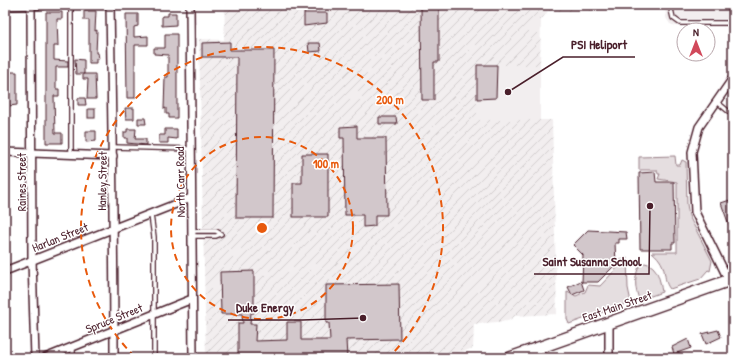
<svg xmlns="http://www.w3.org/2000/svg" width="738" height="363" viewBox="0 0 738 363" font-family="'Patrick Hand',sans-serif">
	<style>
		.built { fill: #f2eeef }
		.industrial { fill: url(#industrial-furrows) }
		.green { fill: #e5dee0; stroke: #987e86 }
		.building { fill: #d2c7cb; stroke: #4a1f2b }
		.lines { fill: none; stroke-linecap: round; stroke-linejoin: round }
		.service-casing { stroke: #4a1f2b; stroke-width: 6 }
		.minor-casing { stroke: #4a1f2b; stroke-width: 10 }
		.primary-casing { stroke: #4a1f2b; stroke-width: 14 }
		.service { stroke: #fff; stroke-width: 3.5 }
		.minor { stroke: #fff; stroke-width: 7 }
		.primary { stroke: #fff; stroke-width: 11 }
		.ring { fill: none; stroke: #e8590c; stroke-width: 2; stroke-dasharray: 7 5 }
		.labels { text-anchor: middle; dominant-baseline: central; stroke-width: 3; stroke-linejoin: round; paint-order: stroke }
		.street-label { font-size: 12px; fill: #4a1f2b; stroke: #fff }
		.centre { fill: #e8590c; stroke: #fff; stroke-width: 2 }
		.ring-label { font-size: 12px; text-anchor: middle; font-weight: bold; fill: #e8590c; stroke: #fff; stroke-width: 3; stroke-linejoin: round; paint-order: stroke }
		.leader { fill: none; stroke: #4a1f2b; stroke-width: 1.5 }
		.callout-dot { fill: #4a1f2b; stroke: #fff; stroke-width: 1.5 }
		.callout-label { font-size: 13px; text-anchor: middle; font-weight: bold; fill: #4a1f2b; stroke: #fff; stroke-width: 3; stroke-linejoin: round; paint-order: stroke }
	</style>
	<defs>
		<pattern id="industrial-furrows" width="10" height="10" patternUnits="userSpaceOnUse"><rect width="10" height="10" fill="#f2eeef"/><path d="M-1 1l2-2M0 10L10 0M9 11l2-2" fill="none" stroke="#d1cccd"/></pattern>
	</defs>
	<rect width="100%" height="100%" fill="#fff"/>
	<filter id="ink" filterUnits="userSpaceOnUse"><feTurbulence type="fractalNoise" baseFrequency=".025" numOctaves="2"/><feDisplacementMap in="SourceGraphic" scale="8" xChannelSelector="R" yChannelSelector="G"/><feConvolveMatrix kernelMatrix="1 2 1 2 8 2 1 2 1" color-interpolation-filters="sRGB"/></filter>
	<g filter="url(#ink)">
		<g class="built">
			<path d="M665 5H733V27L676 26 670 24 666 18Z"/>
			<path d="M477 65H540V120H476Z"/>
		</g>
		<path class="industrial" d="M225 5H598V11H548L541 20 540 65H477V120H552L557 314 515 316 508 321 474 324 473 348 446 358H206L199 39 224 40Z"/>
		<g class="green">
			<path d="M675 156 676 165H680L682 160 686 162 687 204 689 216 712 261 710 271 708 270 700 279 670 289C661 278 670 267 652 252H677V182L658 179 660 174H658L657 170H639V157Z"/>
			<path d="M627 258 628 288 631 302 569 324 567 319V292L576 296 585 292 588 285 600 286 619 266 618 261Z"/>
			<path d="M645 263C658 265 660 281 662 292L640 300C634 291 634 272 641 264Z"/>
		</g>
		<g class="building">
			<path d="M421 6H439V62H434V100H422Z"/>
			<path d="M84 11H96L95 31 97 30 96 53H98L99 59H96V63H89V20H84Z"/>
			<path d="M46 12H62V19H57L58 46H54V60L68 61V67H56V89H59V96H54L55 133H62V143H46Z"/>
			<path d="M168 13H176V25L162 26V16H168Z"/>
			<path d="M304 13H327V23L304 26Z"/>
			<path d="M126 14H138V26L134 27V37L148 36V45H135V98H127Z"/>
			<path d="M165 34H177V118H169V114H166V108L164 109 165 77H168V55L154 54V48H165Z"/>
			<path d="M230 42V50H274L273 218H236L237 57H202V43Z"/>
			<path d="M308 43H320L321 51 309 52Z"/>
			<path d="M75 59 84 60V74H76Z"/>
			<path d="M477 65H497L496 98 477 99Z"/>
			<path d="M7 72H17V105L9 106Z"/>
			<path d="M83 74H95L96 99H87L88 79H83Z"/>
			<path d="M78 98H85L86 105H78Z"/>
			<path d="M125 108H134V119H126Z"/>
			<rect x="88" y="109" width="7" height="9"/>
			<path d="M379 117H396L397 124H379Z"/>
			<path d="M138 118H145L146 124H138Z"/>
			<path d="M357 126V138H386L387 215H375V226L363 227V215H345L344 138H340V127Z"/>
			<path d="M127 129H136L135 139H146V145L127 143V138H124V132H127Z"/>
			<path d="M165 129H177V139L168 138V143H159V135H165Z"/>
			<path d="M86 131H96V141L86 142Z"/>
			<path d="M302 154H328V217H293V183H302Z"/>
			<path d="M655 172 656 182H674L675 243H672V249H640L639 173Z"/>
			<path d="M733 199V224L729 225 721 203Z"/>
			<path d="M588 230 626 232 627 239H619V243H615L616 264 598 282H582L583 255 573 245Z"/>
			<path d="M254 271V313H251L250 324H256L255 341 287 340V322H301V340H330L329 323H326V285L399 284 400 339 346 340 347 358H238V323H243L242 314H221L220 272Z"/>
			<path d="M581 281 584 290 572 295 568 287Z"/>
			<path d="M718 330 721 337 706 344 702 334Z"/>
			<path d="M688 339 691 348 674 354 672 347Z"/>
		</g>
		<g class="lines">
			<defs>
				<g id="service">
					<path d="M71 5V154"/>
					<path d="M670 5 673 18 680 23H733"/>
					<path d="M717 102 733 115"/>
					<path d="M113 147 190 149"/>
					<path d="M151 215 154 237V358"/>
					<path d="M192 236H216L221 234 216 231H193"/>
					<path d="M73 347V358"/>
				</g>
				<g id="minor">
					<path d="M31 5 32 260 35 358"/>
					<path d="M110 5C112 123 114 240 114 358"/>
					<path d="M190 5 193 358"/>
					<path d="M5 6 43 5"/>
					<path d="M5 152 113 156"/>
					<path d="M5 271 191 198"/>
					<path d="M729 281 695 212 692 152 699 127 733 78"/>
					<path d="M609 323V358"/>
					<path d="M45 358 192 299"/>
				</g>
				<path id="primary" d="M510 358 733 279"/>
			</defs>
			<use href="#service" class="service-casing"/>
			<use href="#minor" class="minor-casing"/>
			<use href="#primary" class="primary-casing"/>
			<use href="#service" class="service"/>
			<use href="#minor" class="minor"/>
			<use href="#primary" class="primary"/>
		</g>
	</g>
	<g class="ring">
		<circle cx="262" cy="228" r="91"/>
		<path d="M135 357A181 181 0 1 1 389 357"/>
	</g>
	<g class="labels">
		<g class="street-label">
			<text transform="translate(102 181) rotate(-89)">Hanley Street</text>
			<text transform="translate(21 182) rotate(-90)">Raines Street</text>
			<text transform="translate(180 182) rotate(-91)">North Carr Road</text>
			<text transform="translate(60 237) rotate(-22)">Harlan Street</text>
			<text transform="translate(617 306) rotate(-19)">East Main Street</text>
			<text transform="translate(114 318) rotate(-22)">Spruce Street</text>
		</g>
	</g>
	<circle cx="262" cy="228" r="6" class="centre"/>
	<g class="ring-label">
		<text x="390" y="104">200 m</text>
		<text x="326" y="168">100 m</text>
	</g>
	<path class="leader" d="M508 92L563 57H635M650 206L649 274H534M363 318L302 320H228"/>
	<g class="callout-dot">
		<circle cx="508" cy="92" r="4"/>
		<circle cx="650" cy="206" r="4"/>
		<circle cx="363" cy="318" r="4"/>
	</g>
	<g class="callout-label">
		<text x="599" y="49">PSI Heliport</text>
		<text x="592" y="266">Saint Susanna School</text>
		<text x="265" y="312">Duke Energy</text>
	</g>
	<rect width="738" height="363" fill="none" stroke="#fff" stroke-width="20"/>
	<rect x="10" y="10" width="718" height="343" fill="none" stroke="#4a1f2b" stroke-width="1.5" filter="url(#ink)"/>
	<g transform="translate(696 42)"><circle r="19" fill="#ffffff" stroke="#b7a5aa"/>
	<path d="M0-3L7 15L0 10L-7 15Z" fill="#d1495b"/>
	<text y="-6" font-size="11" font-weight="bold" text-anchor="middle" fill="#4a1f2b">N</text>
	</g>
</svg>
